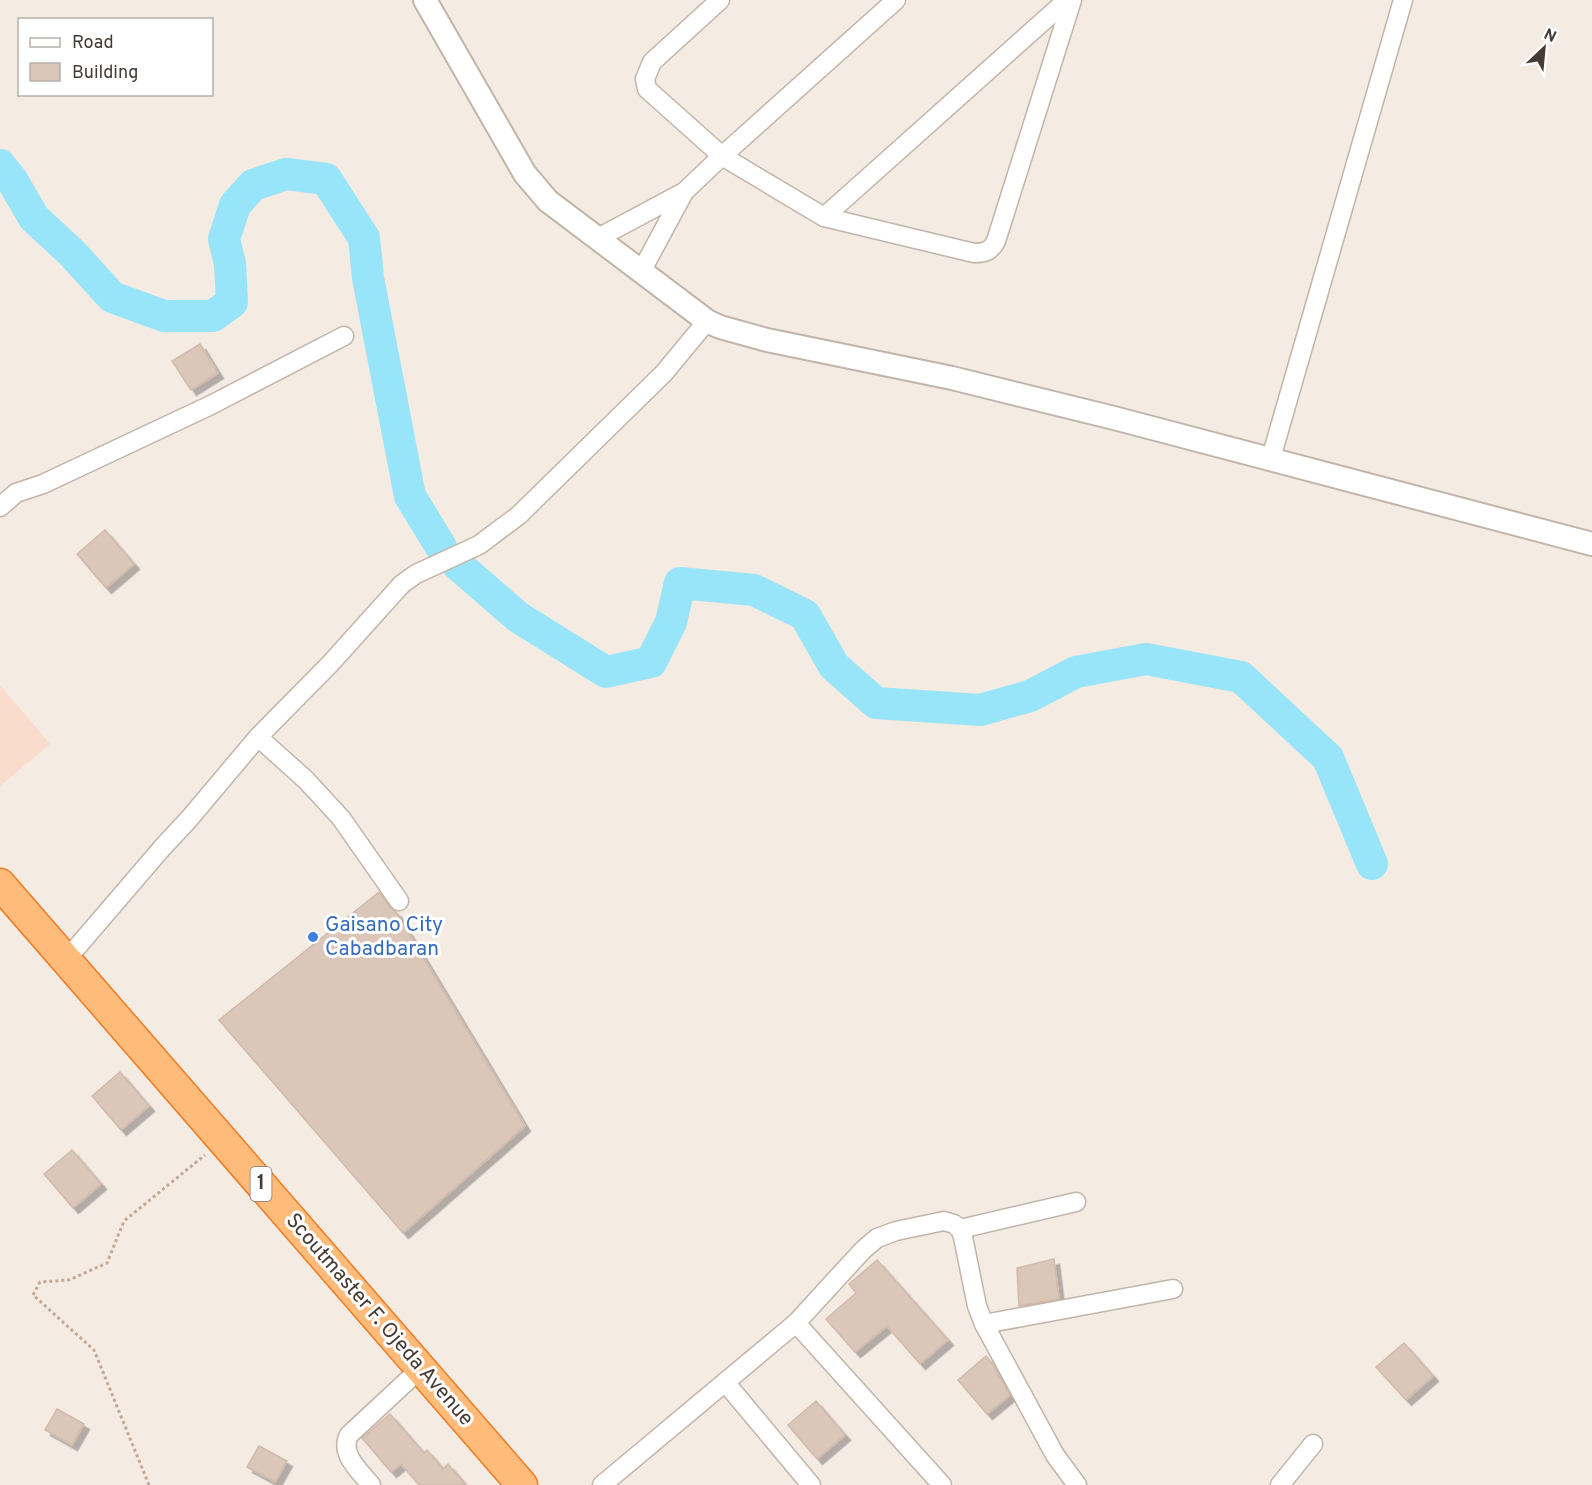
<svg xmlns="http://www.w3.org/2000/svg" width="1592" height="1485" viewBox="0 0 1592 1485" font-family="Overpass,sans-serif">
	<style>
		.commercial { fill: #f9dccb }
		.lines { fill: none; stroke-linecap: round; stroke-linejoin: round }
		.river { stroke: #98e4f8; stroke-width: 32 }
		.building { fill: #dac7ba; stroke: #d2baaa; stroke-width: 1.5; filter: url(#shadow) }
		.minor-casing { stroke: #c3b4a8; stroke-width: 21 }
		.tertiary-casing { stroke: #c3b4a8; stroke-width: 26 }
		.trunk-casing { stroke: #ee7b22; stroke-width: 33 }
		.path { stroke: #c3a994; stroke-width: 3; stroke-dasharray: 3 3; stroke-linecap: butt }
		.minor { stroke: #fff; stroke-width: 18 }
		.tertiary { stroke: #fff; stroke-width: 22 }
		.trunk { stroke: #ffbb7a; stroke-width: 30 }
		.shop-dot { fill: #3f7fe0; stroke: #fff; stroke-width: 2 }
		.labels { text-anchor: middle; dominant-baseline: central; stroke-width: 6; stroke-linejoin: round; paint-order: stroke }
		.shield { fill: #fff; stroke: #7e7670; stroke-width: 1.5 }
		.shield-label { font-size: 20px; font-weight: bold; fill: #463b33 }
		.shop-label { font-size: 21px; fill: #366cbe; stroke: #fff; text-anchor: start }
		.street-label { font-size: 21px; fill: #463b33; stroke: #fff }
	</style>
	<defs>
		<filter id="shadow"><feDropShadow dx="5.5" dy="5.5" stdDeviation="0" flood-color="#0004"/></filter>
	</defs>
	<rect width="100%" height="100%" fill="#f4ebe3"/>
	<path class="commercial" d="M0 685 50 744 0 786Z"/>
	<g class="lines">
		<g class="river">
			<path d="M0 165 12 180 34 218 71 252 112 297 164 316H213L232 302 230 264 224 239 235 205 253 185 286 174 326 179 364 238 368 278 410 496 441 547"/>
			<path d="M458 565 518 617 606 672 651 662 671 622 680 583 754 590 805 615 834 666 876 703 980 710 1030 696 1076 672 1146 659 1241 677 1328 758 1372 864"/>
		</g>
	</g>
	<g class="building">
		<path d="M200 344 218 373 191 390 172 361Z"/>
		<path d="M105 530 134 564 106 588 77 554Z"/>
		<path d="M379 892 390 907 396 912 525 1126 403 1233 219 1020Z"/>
		<path d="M120 1072 149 1106 121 1130 92 1096Z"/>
		<path d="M72 1150 101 1184 73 1208 44 1174Z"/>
		<path d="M1054 1259 1059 1299 1019 1306 1017 1268Z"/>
		<path d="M877 1260 948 1340 920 1364 887 1326 855 1352 826 1319 856 1293 849 1284Z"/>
		<path d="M1404 1343 1433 1376 1406 1400 1376 1367Z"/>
		<path d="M986 1356 993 1365 1010 1395 987 1414 958 1380Z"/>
		<path d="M816 1401 845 1435 817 1459 788 1425Z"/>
		<path d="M57 1409 84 1424 72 1445 45 1430Z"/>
		<path d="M390 1414 424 1453 427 1450 443 1469 448 1464 466 1485H419L401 1464 391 1472 362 1438Z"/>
		<path d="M259 1446 287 1461 275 1482 247 1467Z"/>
	</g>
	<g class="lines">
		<defs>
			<g id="minor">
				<path d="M720 0 652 62 645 79 647 89 722 156 824 217 974 253C985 253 991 251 996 241L1072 0"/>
				<path d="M824 217 1067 0"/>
				<path d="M598 238 684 192 722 156 896 0"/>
				<path d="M641 272 684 192"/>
				<path d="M1271 458 1403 0"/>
				<path d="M0 507 16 493 43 484 211 405 344 336"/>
				<path d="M258 737 306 780 341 818 399 901"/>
				<path d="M66 960 162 848 189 819 258 737 330 664 402 584 416 574 479 545 519 515 664 373 707 321"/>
				<path d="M960 1229 1076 1202"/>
				<path d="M796 1323 942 1485"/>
				<path d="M984 1324 1173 1289"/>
				<path d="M725 1382 811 1485"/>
				<path d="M371 1485C360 1471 339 1454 349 1435L421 1368"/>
				<path d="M602 1485 796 1323 863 1250 877 1238 896 1231 944 1221 954 1224 960 1229 963 1237 977 1306 984 1324 1055 1455 1077 1485"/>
				<path d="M1280 1485 1313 1444"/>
			</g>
			<path id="tertiary" d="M425 0 525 174 548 201 707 321 720 327 767 340 952 378 1114 418 1592 544"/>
			<path id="trunk" d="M0 884 522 1485"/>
		</defs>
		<use href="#minor" class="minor-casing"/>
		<use href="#tertiary" class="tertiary-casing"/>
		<use href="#trunk" class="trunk-casing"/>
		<path class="path" d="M149 1485 94 1350 33 1295 40 1282 69 1280 107 1263 124 1221 205 1155"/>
		<use href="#minor" class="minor"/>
		<use href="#tertiary" class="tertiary"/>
		<use href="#trunk" class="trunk"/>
	</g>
	<circle class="shop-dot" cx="313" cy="937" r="6"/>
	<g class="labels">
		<rect class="shield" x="250.5" y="1167" width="21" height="34" rx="4.5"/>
		<g class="shield-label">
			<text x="261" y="1184">1</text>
		</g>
		<g class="shop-label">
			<text x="325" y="925">Gaisano City<tspan x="325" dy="24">Cabadbaran</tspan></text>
		</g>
		<g class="street-label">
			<text transform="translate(379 1320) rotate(49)">Scoutmaster F. Ojeda Avenue</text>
		</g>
	</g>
	<rect x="18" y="18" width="195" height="78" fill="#ffffff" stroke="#b5b1ad" stroke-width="1.5"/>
	<rect x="30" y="38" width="30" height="9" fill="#ffffff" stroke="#b5b1ad" stroke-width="1.5"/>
	<text x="72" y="48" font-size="18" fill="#463b33">Road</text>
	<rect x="30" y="63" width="30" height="18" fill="#dac7ba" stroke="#b5b1ad" stroke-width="1.5"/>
	<text x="72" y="78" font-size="18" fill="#463b33">Building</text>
	<g transform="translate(1544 48) rotate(26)" stroke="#ffffff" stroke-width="4.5" paint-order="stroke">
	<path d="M0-4.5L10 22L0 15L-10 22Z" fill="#463b33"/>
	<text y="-9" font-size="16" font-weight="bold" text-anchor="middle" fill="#463b33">N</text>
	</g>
</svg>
